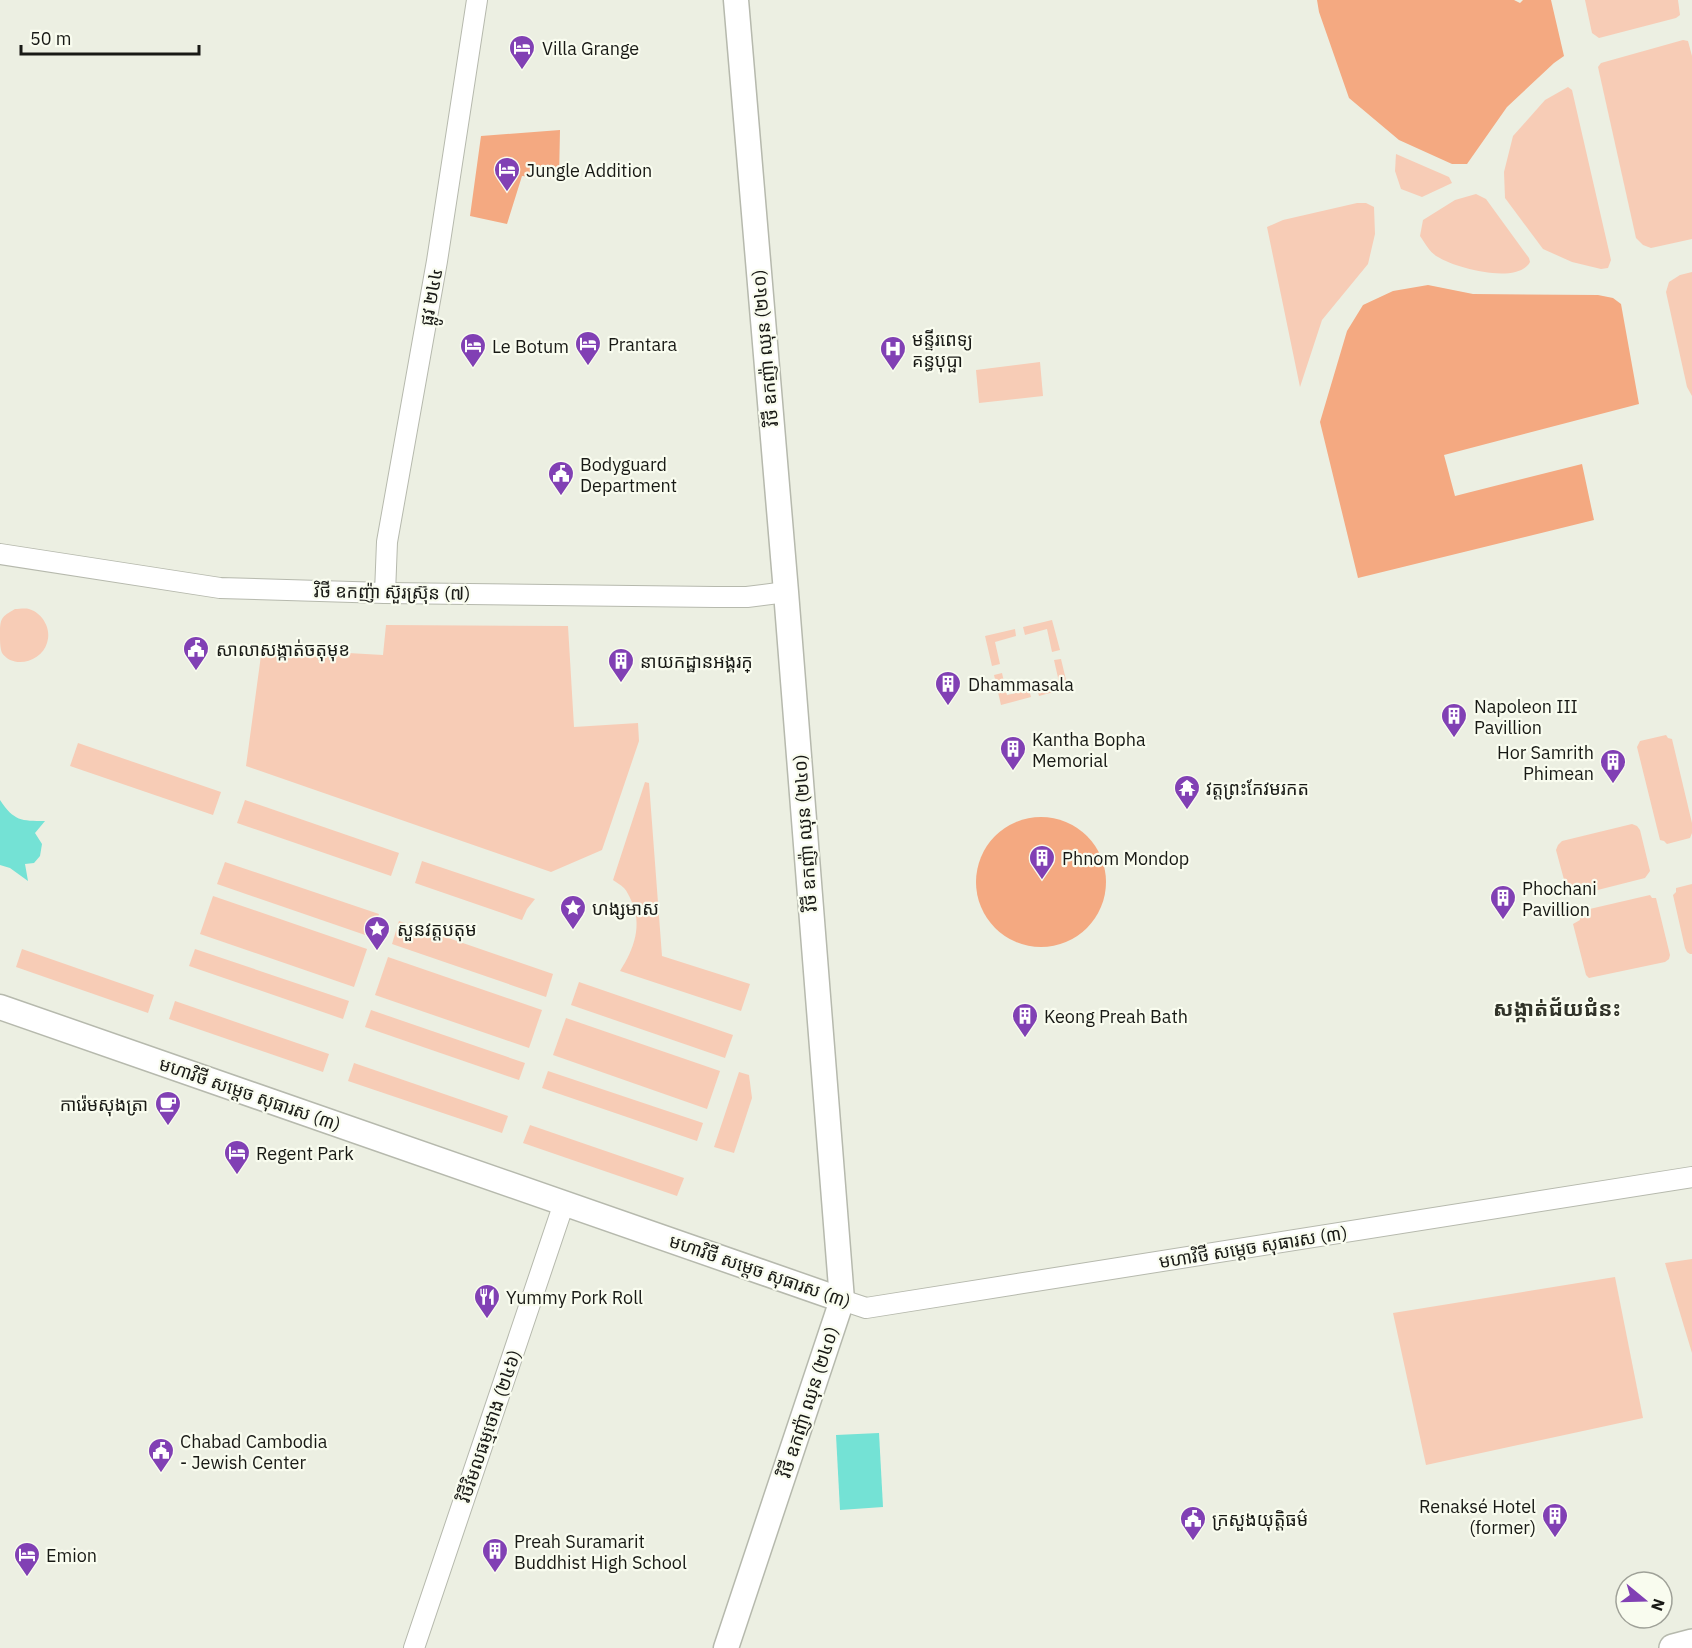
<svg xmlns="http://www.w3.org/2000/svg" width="1692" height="1648" viewBox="0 0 1692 1648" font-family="'IBM Plex Sans','Noto Sans Khmer',sans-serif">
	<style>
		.green { fill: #f7ccb6 }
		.forest { fill: #f4a981 }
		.water { fill: #74e2d5 }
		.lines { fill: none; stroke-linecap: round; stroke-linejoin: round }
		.minor-casing { stroke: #b6b9ad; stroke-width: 22 }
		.tertiary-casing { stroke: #b6b9ad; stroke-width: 27 }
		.secondary-casing { stroke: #b6b9ad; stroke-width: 30 }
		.minor { stroke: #fff; stroke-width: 20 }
		.tertiary { stroke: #fff; stroke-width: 24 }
		.secondary { stroke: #fff; stroke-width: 27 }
		.labels { text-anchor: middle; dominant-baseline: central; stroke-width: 4.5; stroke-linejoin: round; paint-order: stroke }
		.poi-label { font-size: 18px; fill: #181915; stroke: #f9fcef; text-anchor: start }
		.street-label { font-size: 18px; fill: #181915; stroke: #f9fcef }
		.quarter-label { font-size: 21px; font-weight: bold; fill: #32342a; stroke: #f9fcef }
	</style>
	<rect width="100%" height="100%" fill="#ecefe2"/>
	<g class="green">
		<path d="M1585 0H1678L1680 15 1676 18 1599 38 1592 33Z"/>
		<path d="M1683 40 1688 41 1692 56V239L1651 248 1643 245 1636 238 1598 67 1601 63Z"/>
		<path d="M1568 87 1572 90 1611 260 1608 268 1601 269 1572 262 1543 249 1505 198 1504 172 1513 136 1545 100Z"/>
		<path d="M1396 154 1449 177 1452 183 1422 197 1401 189 1395 171Z"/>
		<path d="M1476 194 1486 199 1529 258 1530 262C1518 285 1455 268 1438 257 1430 253 1425 243 1420 236L1423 220 1455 200Z"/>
		<path d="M1357 203H1366L1374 207 1375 234 1368 264 1322 320 1300 387 1267 227 1283 220Z"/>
		<path d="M1692 272V396L1687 387 1666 292 1669 282 1680 275Z"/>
		<path d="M1040 362 1043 396 979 403 976 370Z"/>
		<path d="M15 609C19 609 25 608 29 609 43 613 52 630 47 643 42 661 14 670 2 653 0 648 0 640 0 635 0 618 1 617 15 609Z"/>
		<path d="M1052 620 1060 650 1052 652 1047 629 1025 635 1023 627Z"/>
		<path d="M386 625 568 626 574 727 638 723 639 741 602 850 551 872 246 766 262 648 383 655Z"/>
		<path d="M1015 629 1016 636 995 642 1000 664 992 666 985 636Z"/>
		<path d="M1061 659 1068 688 1039 696 1037 688 1059 682 1054 660Z"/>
		<path d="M1002 673 1007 695 1029 690 1031 697 1001 705 994 675Z"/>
		<path d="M1666 735 1668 738 1672 739 1692 823V833L1690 838 1667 844 1664 841 1660 840 1637 747 1640 741Z"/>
		<path d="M78 743 221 792 213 815 70 766Z"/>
		<path d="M645 782 649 783 662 956 750 984 741 1011 620 971C634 949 643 925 631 900 629 896 627 891 624 888 621 885 616 882 613 880Z"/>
		<path d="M245 800 399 853 391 876 237 823Z"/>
		<path d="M1632 824 1637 826 1640 830 1650 871 1645 878 1578 895 1574 889 1566 887 1556 850 1558 845 1562 841Z"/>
		<path d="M422 861 535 899 527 909 522 920 415 883Z"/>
		<path d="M225 862 379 914 371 937 217 884Z"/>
		<path d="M1692 884V954H1690L1687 952 1685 948 1673 895 1676 892V888Z"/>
		<path d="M1650 895 1652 898H1656L1670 955 1669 959 1665 962 1589 978 1586 975 1573 924 1580 920 1581 911Z"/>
		<path d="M213 896 367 949 354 987 200 934Z"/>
		<path d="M399 921 553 974 546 997 392 944Z"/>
		<path d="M22 949 154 995 148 1013 16 967Z"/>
		<path d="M195 949 349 1001 343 1019 189 966Z"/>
		<path d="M388 957 542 1010 529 1048 375 995Z"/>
		<path d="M579 982 733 1035 725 1058 571 1005Z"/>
		<path d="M175 1001 329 1054 323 1072 169 1019Z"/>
		<path d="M371 1010 525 1063 519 1080 365 1027Z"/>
		<path d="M566 1018 720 1071 707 1109 553 1055Z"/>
		<path d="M354 1063 508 1116 502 1133 348 1081Z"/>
		<path d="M548 1071 703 1123 697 1141 542 1088Z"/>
		<path d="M739 1072 749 1075 752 1098 734 1153 714 1147Z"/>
		<path d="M530 1125 684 1178 677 1196 523 1143Z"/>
		<path d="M1692 1259V1353L1665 1263Z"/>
		<path d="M1615 1277 1643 1418 1426 1465 1393 1313Z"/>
	</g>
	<g class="forest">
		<path d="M1317 0H1514L1520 3 1523 0H1551L1564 56 1554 63 1507 107 1467 164H1452L1399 140 1349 98 1319 12Z"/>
		<path d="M560 130 559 179 522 176 507 224 470 216 481 136Z"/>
		<path d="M1428 285 1473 294 1598 295 1613 298 1621 304 1639 404 1444 455 1455 496 1582 464 1594 520 1358 578 1320 422 1347 331 1363 305 1393 291Z"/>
		<circle cx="1041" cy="882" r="65"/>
	</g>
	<g class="water">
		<path d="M0 800C14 821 21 821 45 821L35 833 42 844 40 856 34 863 25 864 28 881 10 868 0 865Z"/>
		<path d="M879 1433 883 1507 840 1510 836 1435Z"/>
	</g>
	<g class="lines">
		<defs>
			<g id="minor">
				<path d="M0 554 220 588 385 593 715 597H747L786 592"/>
				<path d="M385 593 387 542 437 261 477 0"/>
				<path d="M842 1300 866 1308 1692 1177"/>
				<path d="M414 1648 564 1203"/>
			</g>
			<g id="tertiary">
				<path d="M0 1007 842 1300"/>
				<path d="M726 1648 842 1300 786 592 736 0"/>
			</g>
			<path id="secondary" d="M1673 1648 1692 1643"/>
		</defs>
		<use href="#minor" class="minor-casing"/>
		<use href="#tertiary" class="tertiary-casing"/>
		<use href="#secondary" class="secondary-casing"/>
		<use href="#minor" class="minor"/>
		<use href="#tertiary" class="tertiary"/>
		<use href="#secondary" class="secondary"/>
	</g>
	<defs>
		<symbol id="hotel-pin" viewBox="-11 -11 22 30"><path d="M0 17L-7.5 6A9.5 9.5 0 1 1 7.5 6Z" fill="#8140b4" stroke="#f9fcef"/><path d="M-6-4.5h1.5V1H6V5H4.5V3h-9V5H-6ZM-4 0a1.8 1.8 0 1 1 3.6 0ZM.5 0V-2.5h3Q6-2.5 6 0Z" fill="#fff"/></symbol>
		<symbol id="hospital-pin" viewBox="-11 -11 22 30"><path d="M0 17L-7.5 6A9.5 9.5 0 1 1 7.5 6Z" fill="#8140b4" stroke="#f9fcef"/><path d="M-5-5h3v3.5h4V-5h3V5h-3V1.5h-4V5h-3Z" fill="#fff"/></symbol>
		<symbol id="civic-pin" viewBox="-11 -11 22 30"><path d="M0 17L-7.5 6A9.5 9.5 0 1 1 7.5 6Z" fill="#8140b4" stroke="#f9fcef"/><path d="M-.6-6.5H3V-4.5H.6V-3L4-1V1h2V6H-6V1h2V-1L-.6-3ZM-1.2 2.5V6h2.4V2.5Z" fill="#fff"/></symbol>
		<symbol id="building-pin" viewBox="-11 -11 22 30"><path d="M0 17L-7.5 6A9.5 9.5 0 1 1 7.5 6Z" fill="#8140b4" stroke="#f9fcef"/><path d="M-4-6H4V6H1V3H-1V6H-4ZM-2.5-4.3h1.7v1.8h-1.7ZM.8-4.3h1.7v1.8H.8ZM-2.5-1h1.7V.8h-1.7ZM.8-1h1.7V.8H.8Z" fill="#fff"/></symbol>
		<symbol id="temple-pin" viewBox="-11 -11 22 30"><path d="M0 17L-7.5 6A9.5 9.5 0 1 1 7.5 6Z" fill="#8140b4" stroke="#f9fcef"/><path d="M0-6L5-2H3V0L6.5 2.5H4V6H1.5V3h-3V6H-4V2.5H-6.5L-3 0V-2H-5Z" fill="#fff"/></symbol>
		<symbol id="sight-pin" viewBox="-11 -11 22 30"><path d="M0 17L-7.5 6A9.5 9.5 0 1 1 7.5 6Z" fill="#8140b4" stroke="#f9fcef"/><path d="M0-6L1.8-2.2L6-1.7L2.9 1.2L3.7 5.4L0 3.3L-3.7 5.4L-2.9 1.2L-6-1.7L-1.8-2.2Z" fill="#fff"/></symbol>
		<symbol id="cafe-pin" viewBox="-11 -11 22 30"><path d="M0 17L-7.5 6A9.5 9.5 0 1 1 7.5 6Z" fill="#8140b4" stroke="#f9fcef"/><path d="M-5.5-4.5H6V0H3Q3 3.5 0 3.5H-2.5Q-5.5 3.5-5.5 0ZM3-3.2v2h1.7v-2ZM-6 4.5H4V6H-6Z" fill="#fff"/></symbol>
		<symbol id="restaurant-pin" viewBox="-11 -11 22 30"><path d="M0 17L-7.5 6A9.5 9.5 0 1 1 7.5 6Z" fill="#8140b4" stroke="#f9fcef"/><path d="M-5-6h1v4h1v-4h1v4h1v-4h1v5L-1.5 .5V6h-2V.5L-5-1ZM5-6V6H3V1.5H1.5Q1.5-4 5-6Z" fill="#fff"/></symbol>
	</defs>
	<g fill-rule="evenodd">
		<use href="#hotel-pin" x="507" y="33" width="30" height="40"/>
		<use href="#hotel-pin" x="492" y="155" width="30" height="40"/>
		<use href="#hotel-pin" x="573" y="329" width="30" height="40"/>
		<use href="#hotel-pin" x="458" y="331" width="30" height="40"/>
		<use href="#hospital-pin" x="878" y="334" width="30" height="40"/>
		<use href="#civic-pin" x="546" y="459" width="30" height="40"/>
		<use href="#civic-pin" x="181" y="634" width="30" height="40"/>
		<use href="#building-pin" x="606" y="646" width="30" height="40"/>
		<use href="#building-pin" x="933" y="669" width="30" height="40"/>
		<use href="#building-pin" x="1439" y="701" width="30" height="40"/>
		<use href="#building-pin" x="998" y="734" width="30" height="40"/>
		<use href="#building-pin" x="1598" y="747" width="30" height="40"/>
		<use href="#temple-pin" x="1172" y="773" width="30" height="40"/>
		<use href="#building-pin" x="1027" y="843" width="30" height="40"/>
		<use href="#building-pin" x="1488" y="883" width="30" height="40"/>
		<use href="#sight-pin" x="558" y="893" width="30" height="40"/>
		<use href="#sight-pin" x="362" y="914" width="30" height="40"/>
		<use href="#building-pin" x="1010" y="1001" width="30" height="40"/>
		<use href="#cafe-pin" x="153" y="1089" width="30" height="40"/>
		<use href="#hotel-pin" x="222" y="1138" width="30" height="40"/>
		<use href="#restaurant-pin" x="472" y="1282" width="30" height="40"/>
		<use href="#civic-pin" x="146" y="1436" width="30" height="40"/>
		<use href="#building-pin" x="1540" y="1501" width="30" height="40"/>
		<use href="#civic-pin" x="1178" y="1504" width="30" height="40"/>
		<use href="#building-pin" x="480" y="1536" width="30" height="40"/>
		<use href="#hotel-pin" x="12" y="1540" width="30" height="40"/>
	</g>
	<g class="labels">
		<g class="poi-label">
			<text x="542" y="48">Villa Grange</text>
			<text x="526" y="170">Jungle Addition</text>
			<text x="912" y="339">មន្ទីរពេទ្យ<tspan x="912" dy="21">គន្ធបុប្ផា</tspan></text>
			<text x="608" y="344">Prantara</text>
			<text x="492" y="346">Le Botum</text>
			<text x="580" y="464">Bodyguard<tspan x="580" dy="21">Department</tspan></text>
			<text x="216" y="649">សាលាសង្កាត់ចតុមុខ</text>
			<text x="640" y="661">នាយកដ្ឋានអង្គរក្</text>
			<text x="968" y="684">Dhammasala</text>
			<text x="1474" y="706">Napoleon III<tspan x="1474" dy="21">Pavillion</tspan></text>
			<text x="1032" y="739">Kantha Bopha<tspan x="1032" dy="21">Memorial</tspan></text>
			<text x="1594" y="752" text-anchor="end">Hor Samrith<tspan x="1594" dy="21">Phimean</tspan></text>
			<text x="1206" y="788">វត្តព្រះកែវមរកត</text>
			<text x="1062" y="858">Phnom Mondop</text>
			<text x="1522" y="888">Phochani<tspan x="1522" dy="21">Pavillion</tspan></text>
			<text x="592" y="908">ហង្សមាស</text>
			<text x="397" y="929">សួនវត្តបតុម</text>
			<text x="1044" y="1016">Keong Preah Bath</text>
			<text x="148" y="1104" text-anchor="end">ការ៉េមសុងត្រា</text>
			<text x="256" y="1153">Regent Park</text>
			<text x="506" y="1297">Yummy Pork Roll</text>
			<text x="180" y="1441">Chabad Cambodia<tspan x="180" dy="21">- Jewish Center</tspan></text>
			<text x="1536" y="1506" text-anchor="end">Renaksé Hotel<tspan x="1536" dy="21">(former)</tspan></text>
			<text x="1212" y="1519">ក្រសួងយុត្ដិធម៌</text>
			<text x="514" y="1541">Preah Suramarit<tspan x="514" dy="21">Buddhist High School</tspan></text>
			<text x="46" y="1555">Emion</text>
		</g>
		<g class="street-label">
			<text transform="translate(431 297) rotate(-80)">ផ្លូវ ២៤៤</text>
			<text transform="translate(765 348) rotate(-95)">វិថី ឧកញ៉ា ឈុន (២៤០)</text>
			<text transform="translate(392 592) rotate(1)">វិថី ឧកញ៉ា ស៊ួរស៊្រុន (៧)</text>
			<text transform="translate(805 833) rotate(-94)">វិថី ឧកញ៉ា ឈុន (២៤០)</text>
			<text transform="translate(250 1094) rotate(19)">មហាវិថី សម្តេច សុធារស (៣)</text>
			<text transform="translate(1253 1247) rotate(-9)">មហាវិថី សម្តេច សុធារស (៣)</text>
			<text transform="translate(760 1271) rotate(19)">មហាវិថី សម្តេច សុធារស (៣)</text>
			<text transform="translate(808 1402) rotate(-72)">វិថី ឧកញ៉ា ឈុន (២៤០)</text>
			<text transform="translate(489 1426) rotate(-71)">វិថីវិមលធម្មថោង (២៤៦)</text>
		</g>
		<g class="quarter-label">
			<text x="1557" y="1008">សង្កាត់ជ័យជំនះ</text>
		</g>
	</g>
	<g transform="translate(1644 1600) rotate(109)"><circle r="28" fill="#f9fcef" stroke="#9fa198" stroke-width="1.5"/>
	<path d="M0-4.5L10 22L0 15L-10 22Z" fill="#8140b4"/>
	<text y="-9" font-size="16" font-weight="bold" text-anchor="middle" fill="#181915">N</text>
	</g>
	<path d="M21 45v9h178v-9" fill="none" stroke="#181915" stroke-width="3"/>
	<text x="30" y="45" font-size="18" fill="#181915" stroke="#f9fcef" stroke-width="4.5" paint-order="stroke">50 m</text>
</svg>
